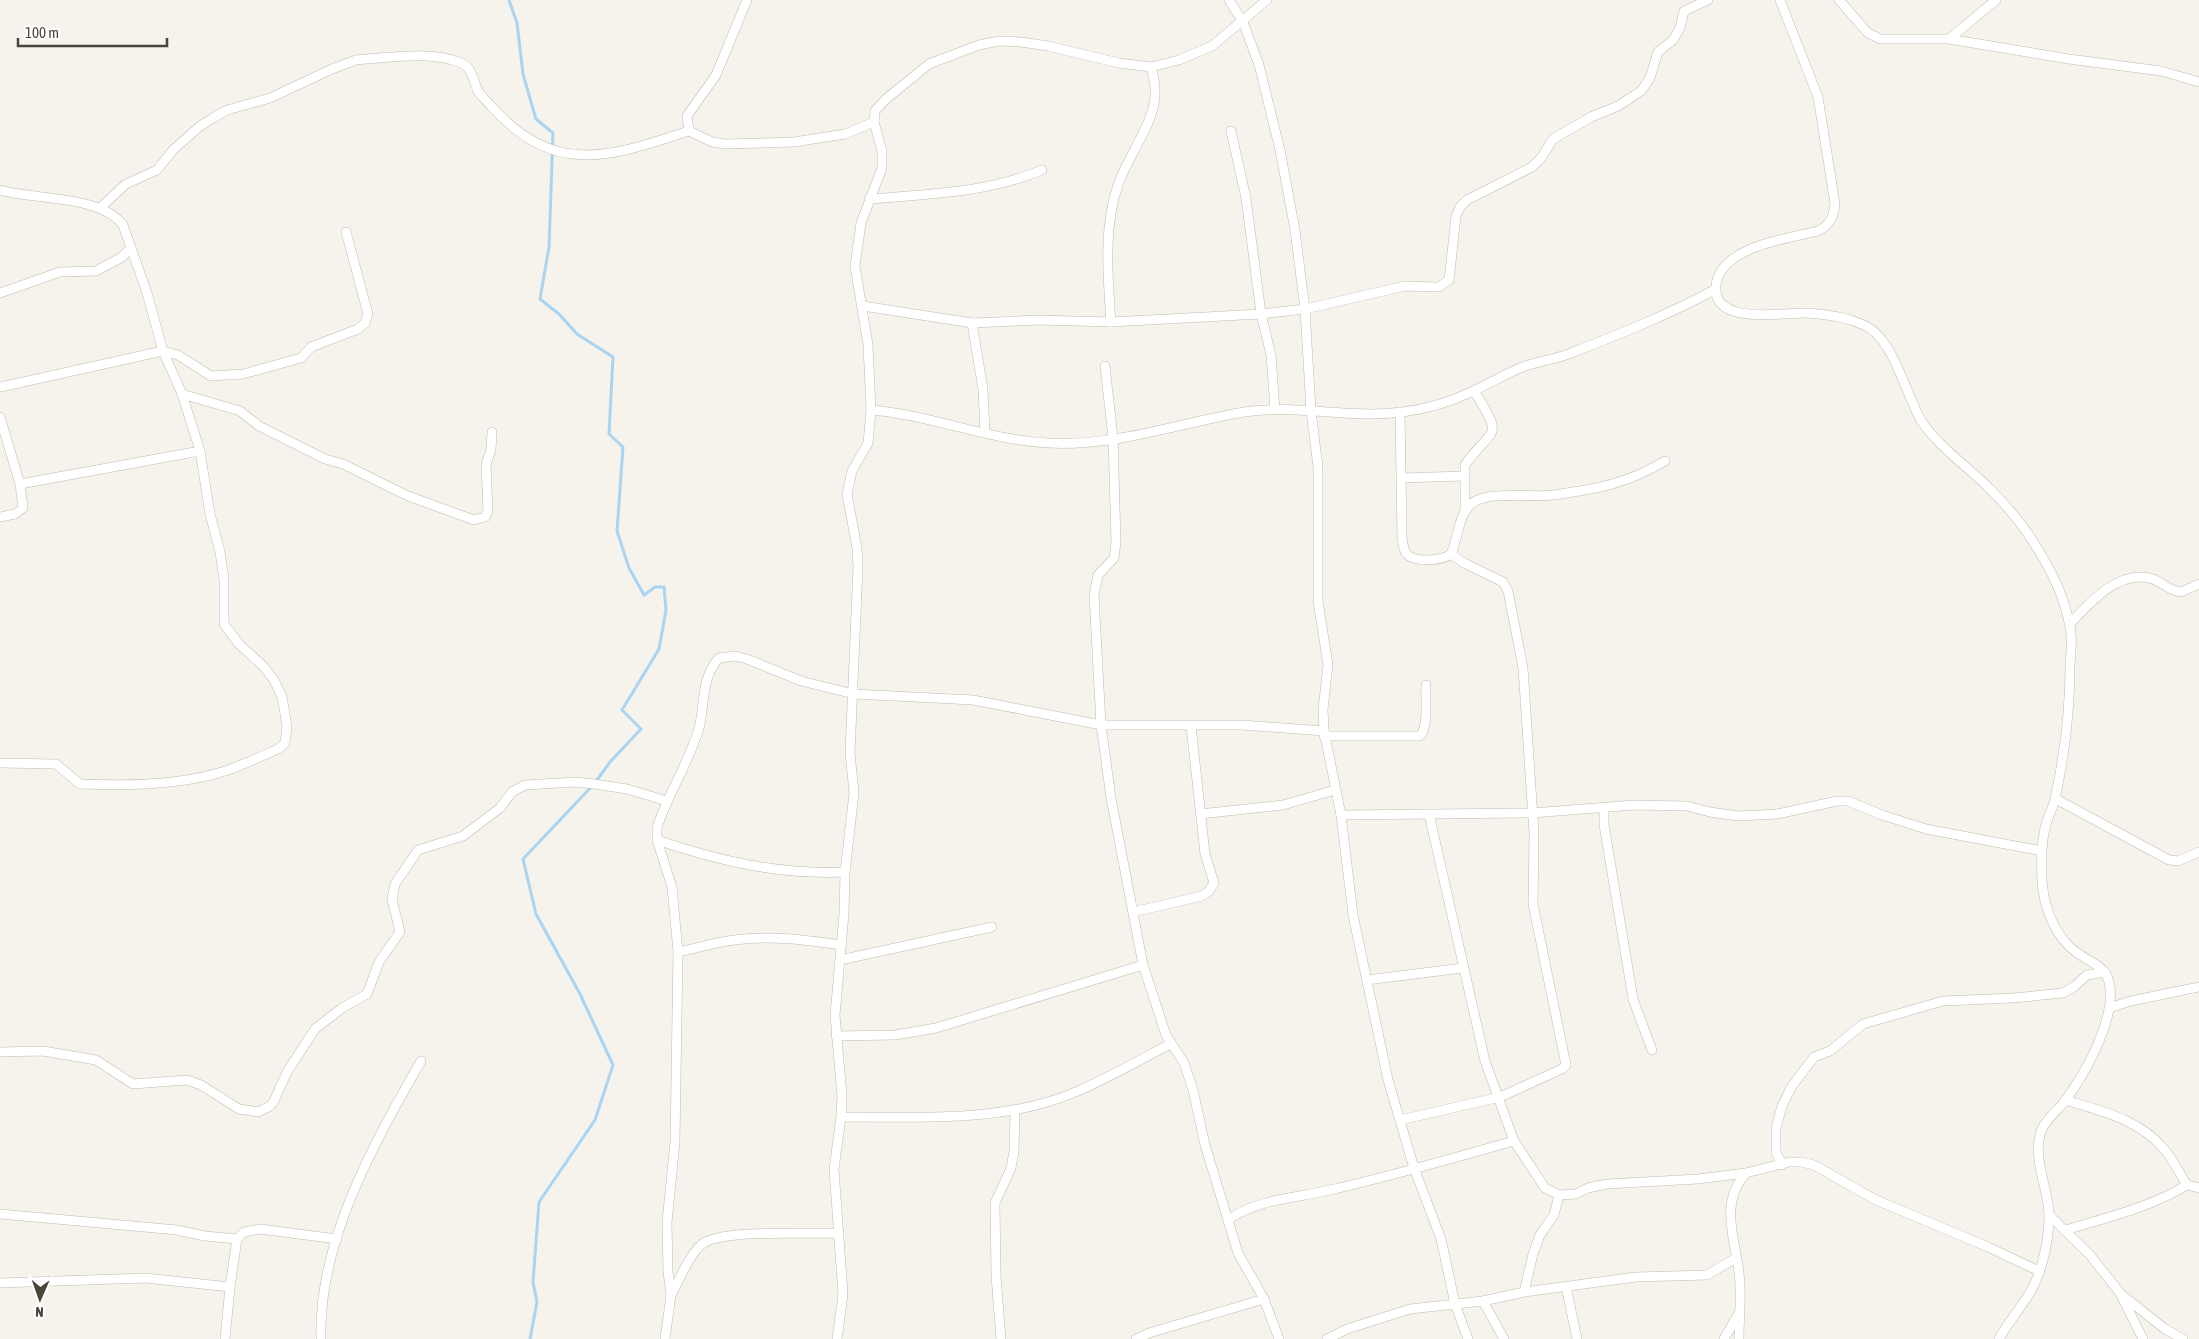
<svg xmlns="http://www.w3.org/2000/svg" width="2199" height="1339" viewBox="0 0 2199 1339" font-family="'Asap Condensed',sans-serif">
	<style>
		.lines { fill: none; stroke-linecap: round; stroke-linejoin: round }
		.stream { stroke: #a9d4f2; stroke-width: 3 }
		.street-casing { stroke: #c2bbae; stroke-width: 10 }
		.street { stroke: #fff; stroke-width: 9 }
	</style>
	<rect width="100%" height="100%" fill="#f6f3ec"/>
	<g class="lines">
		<path class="stream" d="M509 0 517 23 523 74 531 102 536 119 553 133 549 247 540 299 559 314 577 334 613 357 609 434 623 447 617 531 629 568 644 595 655 587H664L666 610 659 649 622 710 641 729 610 762 594 784 523 859 536 914 580 994 613 1065 595 1120 539 1202 533 1282 537 1302 530 1339"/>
		<defs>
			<g id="street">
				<path d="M747 0 716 75 687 116 689 131 712 142 726 144 794 142 845 134 874 122"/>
				<path d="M1229 0 1243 22 1259 65 1280 150 1295 230 1305 309 1311 411 1318 467V601L1328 665 1323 709 1324 731 1341 815 1353 915 1388 1080 1414 1168 1441 1239 1455 1304 1468 1339"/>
				<path d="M1780 0 1818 97 1835 204C1833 218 1831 224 1818 231 1786 239 1722 246 1716 285 1711 327 1785 312 1807 313 1826 314 1846 317 1864 325 1894 338 1905 394 1922 422 1940 448 1967 466 1989 488 2003 502 2019 520 2030 537 2047 562 2063 593 2069 622 2073 636 2071 651 2070 665 2070 709 2065 752 2056 794 2055 804 2050 812 2047 821 2041 839 2041 860 2042 879 2043 902 2051 927 2068 945 2090 968 2114 960 2110 1003 2106 1035 2084 1075 2065 1101 2058 1110 2047 1118 2042 1129 2031 1156 2048 1187 2049 1214 2049 1237 2044 1264 2034 1285 2025 1304 2009 1320 1999 1339"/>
				<path d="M1839 0 1868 33 1880 39H1949L2069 59 2161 71 2199 82"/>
				<path d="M1949 39 1996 0"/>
				<path d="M1231 131 1246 198 1261 314 1271 355 1275 410"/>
				<path d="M0 190C34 200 101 195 123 225L147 293 163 351 182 394 200 451 210 514 220 552 224 579V624L239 644 263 666 274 680 282 697 285 714 287 727 285 743 278 749C260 757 243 765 225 771 182 785 124 786 80 784L56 764 0 763"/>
				<path d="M869 199C928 194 987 193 1042 170"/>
				<path d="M100 208 126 184 157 170 173 150 200 126 213 118 227 110 270 98 332 69 356 60 366 59C396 57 433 51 461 63 473 68 473 81 478 91 481 96 487 101 491 106 555 177 609 157 689 131"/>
				<path d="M0 293 60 272 96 271 122 257 131 248"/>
				<path d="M863 306 972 323 1038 320 1111 322 1261 314 1305 309 1405 286 1439 287 1449 280 1456 216 1460 207 1467 200 1532 167 1541 158 1553 139 1591 117 1618 106 1641 91 1650 78 1658 52 1673 40 1680 28 1684 11 1708 0"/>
				<path d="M1111 322C1108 278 1103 228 1118 185 1127 156 1157 121 1155 90 1155 82 1153 74 1151 67"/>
				<path d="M972 323 983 389 985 433"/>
				<path d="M1105 366 1113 438 1116 542 1114 558 1098 575 1094 595 1101 725 1111 798 1143 965 1166 1035 1184 1063 1193 1090 1205 1145 1238 1253 1264 1299 1279 1339"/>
				<path d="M0 387 163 351 178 355 211 376 243 374 301 358 311 347 358 329 365 323 368 314 346 232"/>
				<path d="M182 394 240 411 259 426 325 459 343 464 408 496 474 520 485 517 488 511 486 464 491 450 492 432"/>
				<path d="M871 410C931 415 988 440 1048 443 1114 447 1180 423 1244 412 1296 404 1349 419 1402 412 1426 409 1451 402 1473 391 1491 383 1506 373 1525 366 1540 361 1556 359 1571 353 1620 334 1670 314 1716 289"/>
				<path d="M1400 412 1402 537C1403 542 1403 549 1406 553 1413 563 1442 561 1451 554 1458 539 1458 516 1471 504 1487 490 1531 498 1553 495 1596 489 1627 484 1665 461"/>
				<path d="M0 417 20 484 23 508 15 514 0 517"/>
				<path d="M1402 478 1463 476"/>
				<path d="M20 484 200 451"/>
				<path d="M1465 512V465C1492 426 1506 441 1474 391"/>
				<path d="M2070 624C2089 603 2120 568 2153 579 2163 583 2170 591 2181 592L2199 584"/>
				<path d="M1324 736H1420C1429 726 1425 699 1426 685"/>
				<path d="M2056 799 2169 860 2178 861 2199 852"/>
				<path d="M1604 809V825L1633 999 1652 1050"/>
				<path d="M1200 814 1283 805 1335 790"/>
				<path d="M1429 814 1485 1061 1514 1141 1545 1188 1559 1195 1576 1194 1588 1188 1607 1184 1698 1179 1746 1173 1789 1162H1801L1814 1165 1876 1200 1988 1247 2039 1271"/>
				<path d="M1341 815 1532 813 1634 805 1687 806 1710 812 1738 816 1777 814 1837 801H1848L1882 815 1926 829 2042 851"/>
				<path d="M657 840C719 861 779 875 845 872"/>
				<path d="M1133 912 1202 896 1209 891 1214 883 1205 854 1191 726"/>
				<path d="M678 952C697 948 716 942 735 940 771 935 806 940 841 945"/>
				<path d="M840 960 992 927"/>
				<path d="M1367 980 1463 968"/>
				<path d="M2109 1008 2131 1001 2199 987"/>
				<path d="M836 1036 895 1035 936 1028 1143 965"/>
				<path d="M0 1052 43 1051 96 1060 133 1084 187 1080 201 1085 239 1109 258 1112 270 1106 274 1101 287 1072 315 1029 342 1008 367 994 379 962 400 932 392 899 395 884 418 850 463 836 500 808 512 792 525 785 575 782 594 784 627 789 667 801"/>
				<path d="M2065 1100C2101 1111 2139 1119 2164 1149 2173 1159 2179 1173 2187 1185L2199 1188"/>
				<path d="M841 1117C918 1117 1006 1123 1078 1091 1110 1077 1140 1060 1170 1044"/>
				<path d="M1400 1120 1500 1097 1562 1069 1566 1065 1533 904 1534 833 1523 668 1508 591 1503 582 1464 563 1451 554"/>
				<path d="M1782 1165 1776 1152V1128L1782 1106 1792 1086 1814 1057 1830 1051 1863 1024 1943 1001 2013 998 2063 993 2075 986 2087 975 2105 972"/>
				<path d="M0 1214 177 1230 205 1236 237 1239"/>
				<path d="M2049 1215 2090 1255 2120 1293 2143 1339"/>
				<path d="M1229 1219C1259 1199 1296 1198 1330 1190 1392 1176 1453 1158 1514 1141"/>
				<path d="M2066 1230C2108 1217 2149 1208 2187 1185"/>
				<path d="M0 1283 145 1278 230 1287"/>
				<path d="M1566 1286 1577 1339"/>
				<path d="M1524 1292 1533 1254 1540 1235 1554 1215 1559 1195"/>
				<path d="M671 1295C680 1279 688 1257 701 1245 721 1228 810 1235 839 1233"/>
				<path d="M2122 1295 2165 1329 2183 1339"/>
				<path d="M1483 1301 1504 1339"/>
				<path d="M225 1339 230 1287 237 1239 244 1232 260 1229 337 1239"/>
				<path d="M321 1339C318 1242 374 1143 421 1061"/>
				<path d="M665 1339 671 1295 668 1272 667 1222 675 1142 678 952 672 887 657 840V828C668 793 689 763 699 728 705 705 701 677 719 658L735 656 747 659 801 681 854 694 973 700 1101 725H1241L1324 731"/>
				<path d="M837 1339 843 1294 834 1169 841 1117 842 1096 835 1015 844 914 845 872 854 793 850 753 858 567 857 548 847 494 852 471 868 443 871 410 868 345 855 266 861 223 882 168V151L874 122 875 111 886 99 929 64 979 45 999 41 1021 42 1048 46 1119 63 1151 67 1179 60 1212 46 1267 0"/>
				<path d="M1001 1339 996 1276 995 1203 1011 1168 1014 1151 1015 1111"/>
				<path d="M1136 1339 1149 1333 1264 1299"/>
				<path d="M1327 1339 1347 1329 1410 1309 1483 1301 1524 1292 1636 1277 1707 1275 1736 1258"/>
				<path d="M1724 1339 1739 1313"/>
				<path d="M1739 1339C1739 1317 1742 1295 1739 1273 1735 1238 1719 1203 1746 1173"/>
			</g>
		</defs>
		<use href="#street" class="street-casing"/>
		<use href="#street" class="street"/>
	</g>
	<g transform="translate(40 1299) rotate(182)" stroke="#ffffff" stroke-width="4" paint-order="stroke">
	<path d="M0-4L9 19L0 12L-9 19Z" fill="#4b4439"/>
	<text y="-8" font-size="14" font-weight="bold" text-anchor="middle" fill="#4b4439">N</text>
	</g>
	<path d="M18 38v8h149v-8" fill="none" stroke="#4b4439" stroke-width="2.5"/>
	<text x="25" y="38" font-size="15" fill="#4b4439" stroke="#ffffff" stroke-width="4" paint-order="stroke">100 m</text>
</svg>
